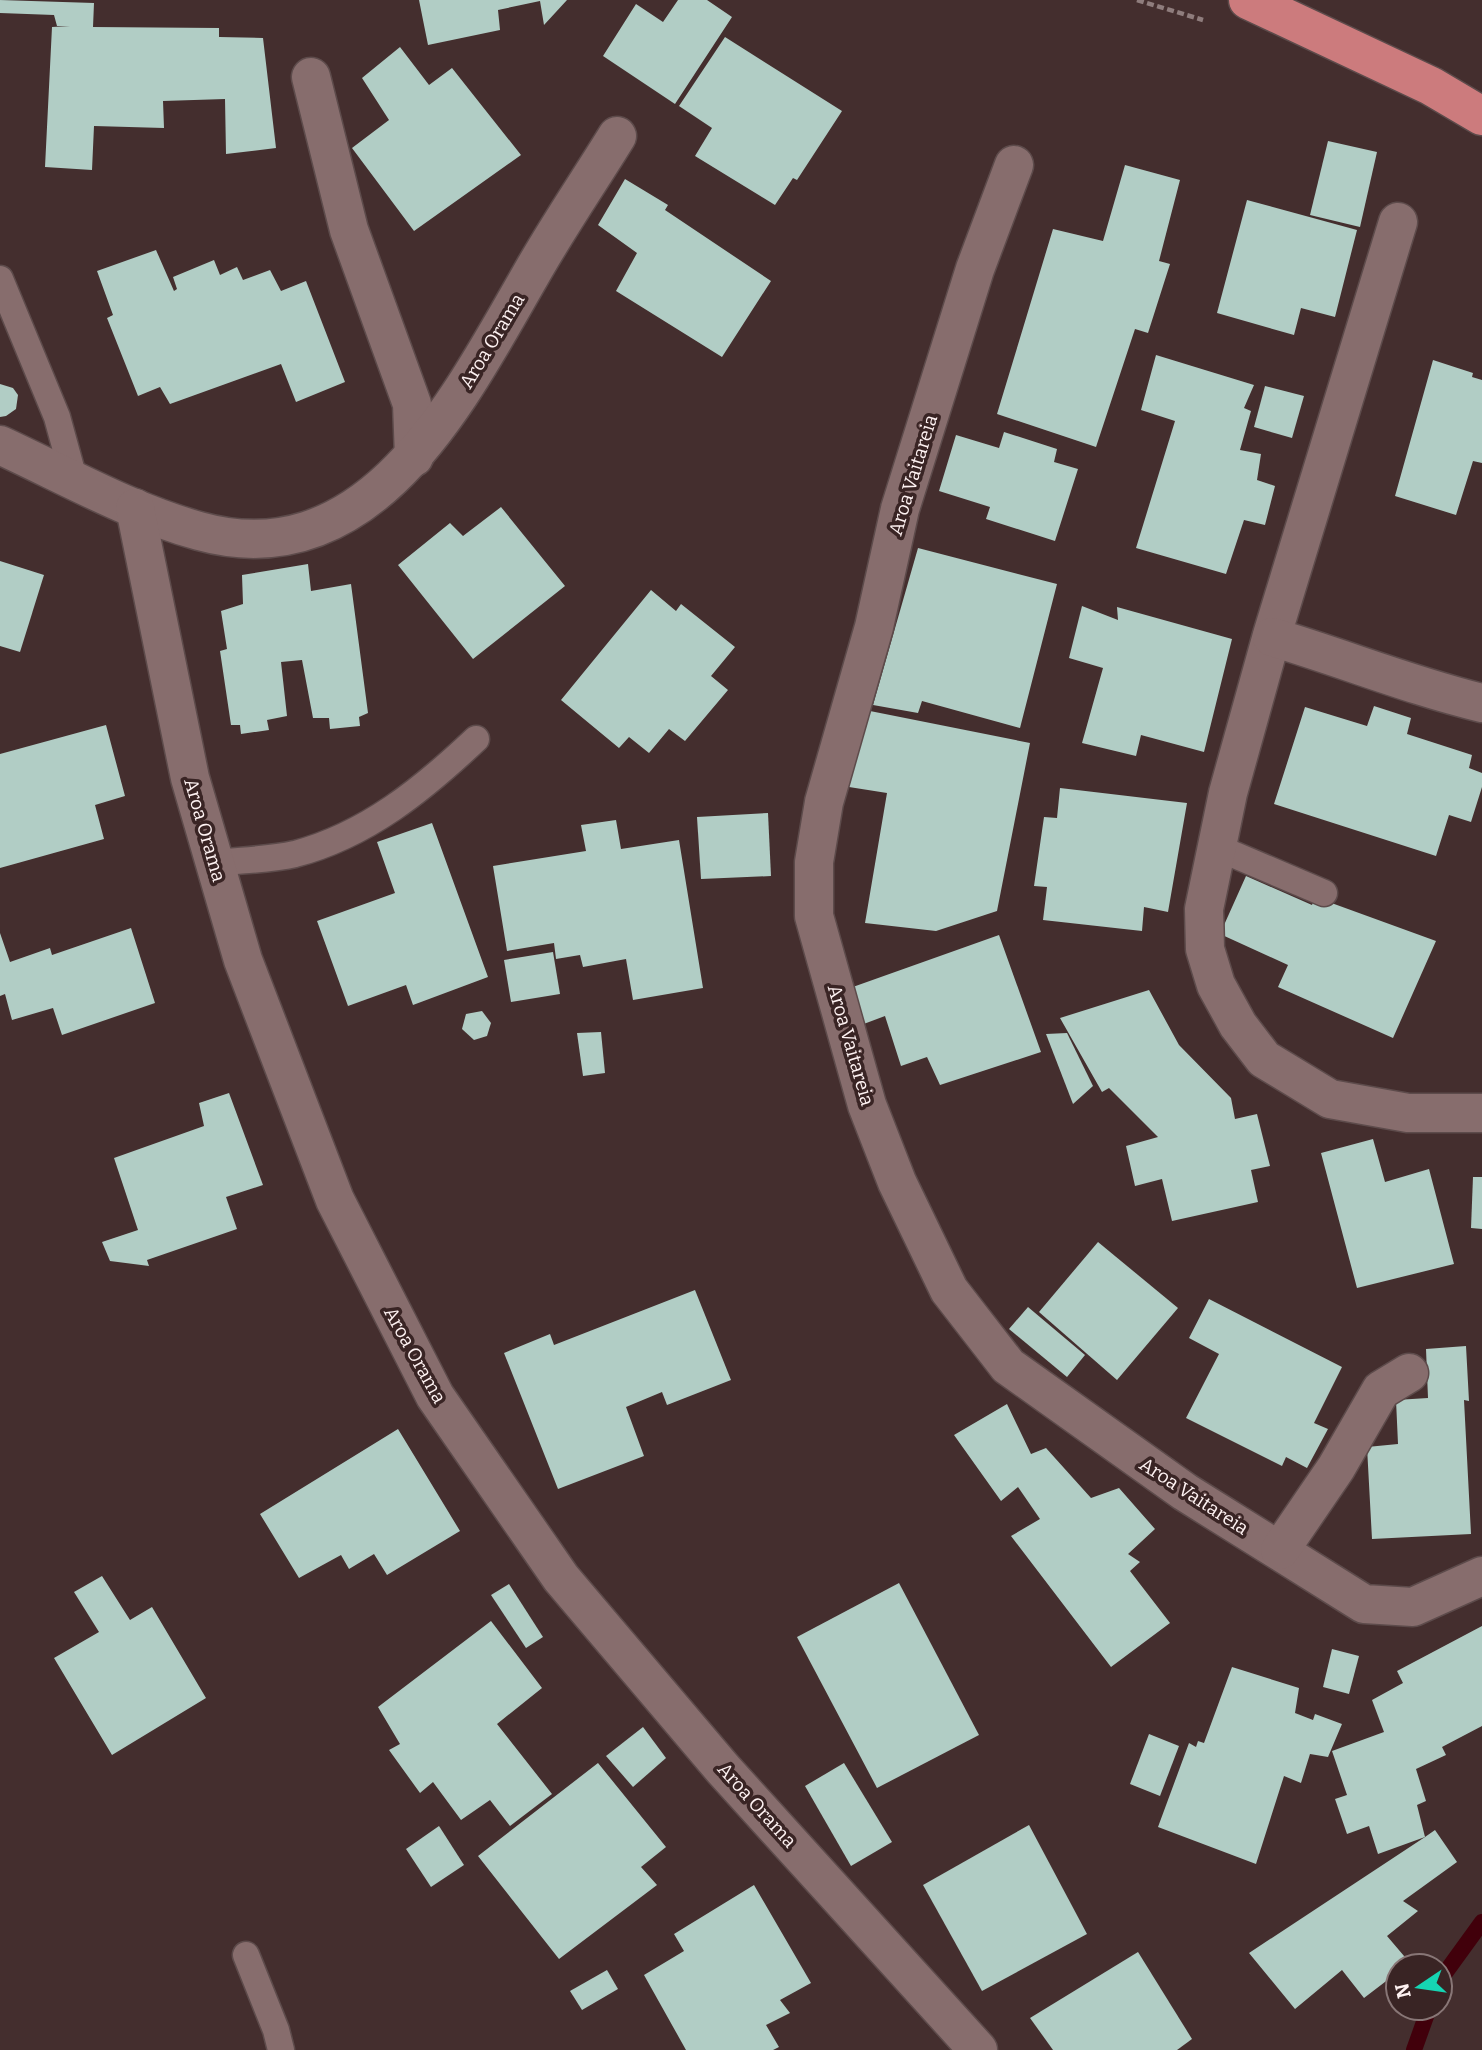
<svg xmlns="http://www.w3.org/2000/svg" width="1482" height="2050" viewBox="0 0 1482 2050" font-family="Bitter,serif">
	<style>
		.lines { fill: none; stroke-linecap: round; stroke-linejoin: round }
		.stream { stroke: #41000b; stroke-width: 16 }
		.building { fill: #b1cdc5 }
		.lane-casing { stroke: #5d4b4b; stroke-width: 29 }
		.street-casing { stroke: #5d4b4b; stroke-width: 41 }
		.highway-casing { stroke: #5d4b4b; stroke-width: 41 }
		.path { stroke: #8f7d7d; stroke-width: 4.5; stroke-dasharray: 7 3.5; stroke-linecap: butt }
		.lane { stroke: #876d6d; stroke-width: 26 }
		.street { stroke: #876d6d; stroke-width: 38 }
		.highway { stroke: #cc7b7d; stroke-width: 38 }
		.labels { text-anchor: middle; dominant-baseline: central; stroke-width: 7; stroke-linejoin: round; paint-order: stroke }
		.street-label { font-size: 19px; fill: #fef2f2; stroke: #392424 }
	</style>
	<rect width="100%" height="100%" fill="#442e2e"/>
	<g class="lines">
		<g class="stream">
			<path d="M1440 1980 1482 1922"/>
			<path d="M1414 2050 1429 2008"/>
		</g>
	</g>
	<g class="building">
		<path d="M0 0 94 3 93 27 219 28V37L263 38 276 148 226 154 225 99 163 101 164 128 94 126 92 170 45 167 52 27 70 26H57L54 15 0 13Z"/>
		<path d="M419 0H567L544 25 540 1 498 10 500 30 428 45Z"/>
		<path d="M678 0H707L732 17 675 104 603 56 636 4 663 22Z"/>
		<path d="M725 37 842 111 797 180 793 178 775 205 695 156 712 128 679 106Z"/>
		<path d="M400 47 429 85 452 68 521 155 414 231 352 148 389 120 362 78Z"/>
		<path d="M1328 141 1377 152 1360 227 1310 215Z"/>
		<path d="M1125 165 1180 180 1159 261 1170 264 1148 333 1135 329 1096 447 997 414 1053 229 1103 241Z"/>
		<path d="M625 179 668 205 665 210 771 281 722 357 616 291 637 253 598 225Z"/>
		<path d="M1247 200 1357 230 1335 317 1301 308 1294 335 1217 313Z"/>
		<path d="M156 250 174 291 177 289 173 277 214 260 220 275 237 267 243 280 270 270 281 291 306 281 345 382 296 402 281 364 170 404 160 387 138 396 107 318 113 315 97 271Z"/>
		<path d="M1156 355 1254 385 1244 408 1251 411 1240 450 1261 454 1257 480 1275 486 1265 525 1244 520 1226 574 1136 548 1175 421 1141 410Z"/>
		<path d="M1433 360 1473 373 1472 377 1482 380V463L1473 461 1456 515 1395 496Z"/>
		<path d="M0 384 13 388 18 395 16 409 6 416 0 417Z"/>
		<path d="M1265 386 1304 396 1292 438 1254 427Z"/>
		<path d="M1004 432 1057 449 1054 462 1078 469 1055 541 986 519 990 507 939 491 956 435 999 448Z"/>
		<path d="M501 507 565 586 473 659 398 565 450 523 463 536Z"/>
		<path d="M918 548 1057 584 1020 728 922 701 918 713 873 705Z"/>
		<path d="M0 561 44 575 20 652 0 646Z"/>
		<path d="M308 564 311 591 351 584 368 713 359 717 360 726 330 729 329 718H313L302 660 281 662 287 716 267 720 269 730 241 734 240 725H231L220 651 227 649 221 611 243 604 242 575Z"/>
		<path d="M651 590 676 611 681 604 735 647 711 676 728 690 685 741 669 729 649 753 629 737 619 748 561 700Z"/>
		<path d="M1082 606 1118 620 1117 607 1232 639 1204 752 1141 735 1136 756 1082 743 1103 668 1069 658Z"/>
		<path d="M1374 706 1411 718 1407 734 1472 755 1469 768 1482 773V787L1471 822 1449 815 1436 856 1274 804 1305 707 1367 726Z"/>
		<path d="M865 710 1030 743 997 911 936 931 865 923 887 793 849 787Z"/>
		<path d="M106 725 125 796 95 805 104 839 0 868V754Z"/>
		<path d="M1060 788 1187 803 1168 912 1144 907 1142 931 1043 920 1047 887 1034 886 1044 817 1057 818Z"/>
		<path d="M768 813 771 876 701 879 697 817Z"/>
		<path d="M616 820 621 849 679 840 703 988 633 1000 626 959 583 967 580 955 556 959 554 943 507 951 493 866 586 851 581 825Z"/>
		<path d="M432 823 488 977 413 1005 406 985 348 1006 317 921 395 893 377 842Z"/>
		<path d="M1246 876 1312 905 1315 897 1436 941 1393 1038 1278 987 1288 965 1220 934Z"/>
		<path d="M131 928 155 1003 62 1035 53 1008 12 1020 5 994 0 996V933L10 962 50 948 52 955Z"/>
		<path d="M999 935 1041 1052 940 1085 927 1057 901 1066 885 1016 861 1025 850 988Z"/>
		<path d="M553 952 560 994 511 1002 504 960Z"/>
		<path d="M1149 990 1179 1045 1231 1098 1235 1119 1257 1114 1270 1166 1251 1170 1258 1202 1172 1221 1162 1179 1135 1186 1126 1146 1158 1137 1109 1088 1102 1092 1060 1018Z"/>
		<path d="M482 1011 491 1023 487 1036 474 1040 462 1029 466 1014Z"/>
		<path d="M601 1032 605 1073 583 1076 577 1033Z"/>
		<path d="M1067 1033 1093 1086 1073 1104 1046 1034Z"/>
		<path d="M229 1093 263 1185 226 1197 237 1229 147 1260 149 1266 110 1261 102 1242 138 1230 114 1158 204 1126 199 1103Z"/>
		<path d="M1373 1139 1385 1182 1429 1169 1454 1264 1357 1288 1321 1153Z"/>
		<path d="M1473 1177H1482V1229L1471 1228Z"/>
		<path d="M1098 1242 1178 1308 1117 1380 1039 1312Z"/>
		<path d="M695 1290 731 1380 667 1405 662 1392 626 1407 644 1456 558 1489 504 1353 550 1334 554 1345Z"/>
		<path d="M1209 1299 1342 1367 1314 1423 1328 1429 1307 1468 1286 1457 1282 1466 1186 1418 1219 1354 1189 1338Z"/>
		<path d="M1028 1307 1085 1355 1067 1377 1009 1329Z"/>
		<path d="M1466 1346 1469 1401 1464 1400 1471 1534 1372 1539 1367 1447 1398 1444 1396 1400 1428 1398 1426 1349Z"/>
		<path d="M1007 1404 1031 1454 1046 1448 1091 1498 1119 1488 1155 1529 1128 1554 1140 1562 1130 1571 1170 1623 1111 1667 1011 1536 1040 1519 1018 1487 1001 1501 954 1435Z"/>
		<path d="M398 1429 460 1531 387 1575 374 1554 349 1569 341 1555 299 1578 260 1514Z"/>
		<path d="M102 1576 130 1620 152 1607 206 1698 112 1755 54 1658 99 1632 74 1592Z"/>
		<path d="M899 1583 979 1735 877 1788 797 1637Z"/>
		<path d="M509 1584 543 1637 526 1648 491 1595Z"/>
		<path d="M491 1621 542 1688 497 1724 552 1794 510 1826 490 1800 461 1820 433 1782 420 1793 389 1750 400 1744 378 1707Z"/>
		<path d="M1482 1626V1726L1442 1747 1446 1755 1416 1769 1426 1801 1417 1805 1425 1837 1435 1830 1457 1862 1403 1901 1418 1911 1387 1936 1410 1963 1398 1966V1972L1364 1998 1342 1970 1295 2009 1249 1953 1425 1837 1378 1854 1369 1826 1347 1834 1335 1799 1347 1795 1332 1751 1384 1732 1372 1700 1403 1683 1397 1671Z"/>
		<path d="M1332 1649 1359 1656 1349 1694 1323 1687Z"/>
		<path d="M1232 1667 1299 1688 1295 1713 1313 1720 1315 1714 1342 1724 1328 1757 1310 1754 1301 1783 1284 1776 1256 1864 1158 1827 1189 1743 1196 1747 1198 1741 1204 1743Z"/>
		<path d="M643 1727 666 1758 633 1787 606 1756Z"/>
		<path d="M1149 1734 1179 1746 1160 1796 1130 1784Z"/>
		<path d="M598 1763 666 1847 641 1867 657 1885 559 1959 478 1856Z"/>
		<path d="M844 1763 892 1842 851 1866 805 1786Z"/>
		<path d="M1029 1825 1087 1934 982 1991 923 1885Z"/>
		<path d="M439 1826 464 1865 431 1887 406 1849Z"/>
		<path d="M754 1885 811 1983 780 2000 790 2013 766 2025 779 2047 773 2050H686L644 1975 684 1951 674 1934Z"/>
		<path d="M1138 1952 1192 2039 1177 2050H1053L1030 2018Z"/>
		<path d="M607 1970 618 1989 582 2010 570 1991Z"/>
	</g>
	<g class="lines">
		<defs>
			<g id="lane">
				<path d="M0 279 57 417 74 479"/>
				<path d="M1216 847 1324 893"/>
				<path d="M214 863C240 860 269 860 295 854 367 835 423 789 476 739"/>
				<path d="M246 1955 276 2030 281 2050"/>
			</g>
			<g id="street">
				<path d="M311 77 349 230 412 404 414 457"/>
				<path d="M1014 165 975 269 900 509 874 627 824 802 814 862V916L867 1105 897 1182 949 1290 1008 1366 1185 1492 1364 1604 1413 1607 1482 1576"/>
				<path d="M1398 222 1272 635 1228 793 1204 909 1205 949 1216 985 1238 1025 1264 1059 1330 1099 1408 1113H1482"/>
				<path d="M0 445C65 475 130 512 199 531 371 579 460 397 530 276 557 228 588 183 617 136"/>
				<path d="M135 508 190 778 243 960 335 1200 435 1396 561 1578 723 1769 978 2050"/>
				<path d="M1272 637C1343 658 1411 686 1482 703"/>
				<path d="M1280 1550 1336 1468 1381 1390 1409 1373"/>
			</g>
			<path id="highway" d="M1248 0 1431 86 1482 116"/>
		</defs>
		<use href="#lane" class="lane-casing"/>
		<use href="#street" class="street-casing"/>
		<use href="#highway" class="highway-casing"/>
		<path class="path" d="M1137 0 1203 20"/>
		<use href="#lane" class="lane"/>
		<use href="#street" class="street"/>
		<use href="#highway" class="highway"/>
	</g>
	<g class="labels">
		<g class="street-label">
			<text transform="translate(492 341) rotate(-59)">Aroa Orama</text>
			<text transform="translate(913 475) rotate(-73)">Aroa Vaitareia</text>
			<text transform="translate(205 830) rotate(74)">Aroa Orama</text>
			<text transform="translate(851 1045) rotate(74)">Aroa Vaitareia</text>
			<text transform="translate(415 1355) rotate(61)">Aroa Orama</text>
			<text transform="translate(1194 1496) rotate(33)">Aroa Vaitareia</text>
			<text transform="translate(757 1805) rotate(48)">Aroa Orama</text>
		</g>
	</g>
	<g transform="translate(1419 1987) rotate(257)"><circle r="33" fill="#392424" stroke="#887676" stroke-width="2"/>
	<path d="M0-5L12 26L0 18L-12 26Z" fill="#16d5b3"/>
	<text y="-10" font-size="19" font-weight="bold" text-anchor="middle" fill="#fef2f2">N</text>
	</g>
</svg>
